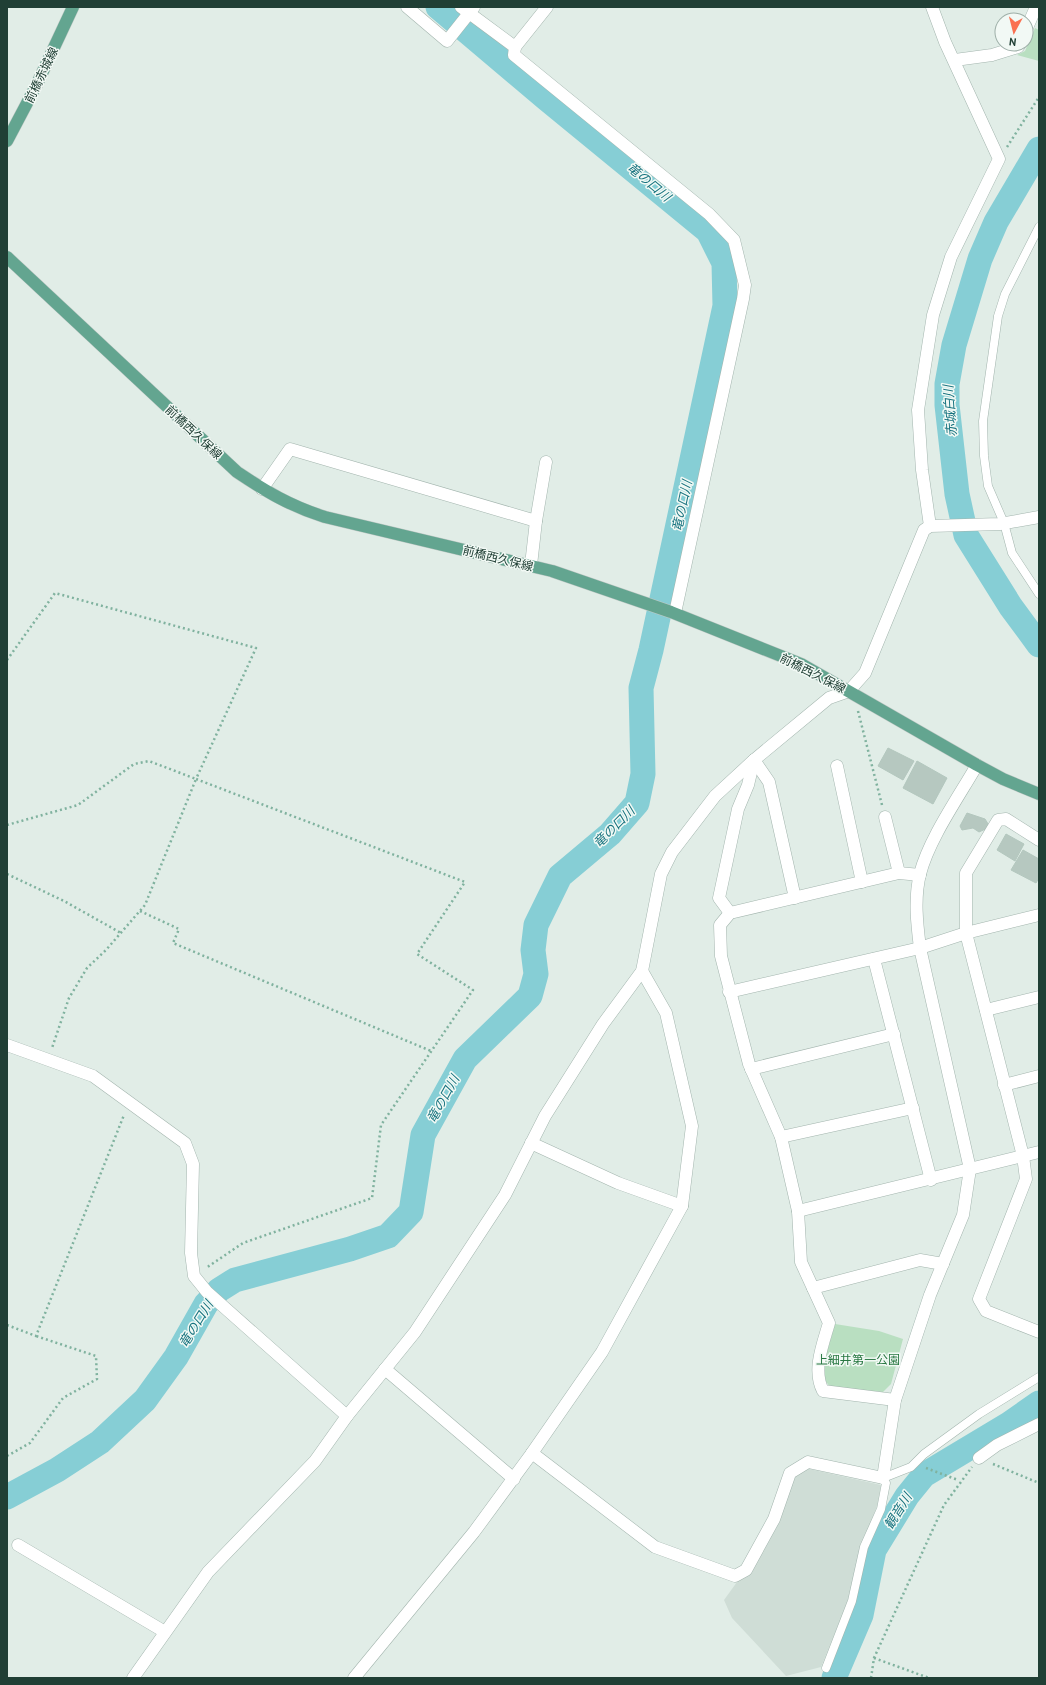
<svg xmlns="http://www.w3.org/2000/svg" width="1046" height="1685" viewBox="0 0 1046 1685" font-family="'PT Sans','Noto Sans JP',sans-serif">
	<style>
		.built { fill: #cfddd6 }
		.green { fill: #b9dfc1 }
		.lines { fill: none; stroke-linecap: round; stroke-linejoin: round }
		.river { stroke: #86ced5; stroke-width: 25 }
		.building { fill: #b6c8c0; stroke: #b3c7be }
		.service-casing { stroke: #a3b5ae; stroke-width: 9 }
		.minor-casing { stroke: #a3b5ae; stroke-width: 13 }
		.tertiary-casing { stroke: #a3b5ae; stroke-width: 13 }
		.primary-casing { stroke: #c1c9c6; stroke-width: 13 }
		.path { stroke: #80b29f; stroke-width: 2.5; stroke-dasharray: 2 3; stroke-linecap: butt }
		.service { stroke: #fff; stroke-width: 8 }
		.minor { stroke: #fff; stroke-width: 12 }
		.tertiary { stroke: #fff; stroke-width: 12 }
		.primary { stroke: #63a590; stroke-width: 12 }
		.labels { text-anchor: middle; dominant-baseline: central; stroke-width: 3; stroke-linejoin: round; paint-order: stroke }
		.street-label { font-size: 12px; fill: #203f35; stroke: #f2f9f5 }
		.park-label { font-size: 12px; fill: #287842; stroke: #f2f9f5 }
		.water-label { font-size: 13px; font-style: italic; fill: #17737f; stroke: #f2f9f5 }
	</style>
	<rect width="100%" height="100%" fill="#e1ede7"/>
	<path class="built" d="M805 1468 881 1485 877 1506 860 1551 847 1603 821 1667 786 1676 732 1618 724 1600 737 1582 747 1575 777 1525 796 1474Z"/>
	<g class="green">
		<path d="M1035 28 1039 30V61L1017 55 1025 51Z"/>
		<path d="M835 1324 879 1331 903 1339 891 1384 883 1392 830 1387 824 1379 826 1355Z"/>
	</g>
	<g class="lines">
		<g class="river">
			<path d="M1039 149 996 222 980 259 954 345 947 384V405L957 494 966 535 1011 607 1039 645"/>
			<path d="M7 1497 57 1470 100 1442 145 1400 176 1357 206 1304 219 1290 235 1280 350 1249 388 1236 411 1212 423 1135 465 1059 530 996 536 974 533 950 536 925 560 876 610 834 637 803 643 774 641 688 651 650 725 306 724 263 708 231 547 99 438 7"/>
			<path d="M834 1678 861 1615 874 1550 907 1496 924 1475 1009 1424 1039 1403"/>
		</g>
	</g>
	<g class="building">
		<path d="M888 748 914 761 903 780 878 766Z"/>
		<path d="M917 761 947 778 933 804 903 788Z"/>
		<path d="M967 813 985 819 990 827 979 832 973 828 962 830 960 826Z"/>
		<path d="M1006 834 1024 844 1015 861 997 850Z"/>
		<path d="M1023 850 1039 859V878L1036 883 1011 870Z"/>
	</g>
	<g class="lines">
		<defs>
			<g id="service">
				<path d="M1039 227 1005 294 998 316 983 421 984 456 988 486 1004 523 1012 553 1039 594"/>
				<path d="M826 1668 852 1601 864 1547 881 1509 886 1483 883 1478 911 1467 924 1454 979 1414 1039 1377"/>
			</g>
			<g id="minor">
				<path d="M407 7 447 41 474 7"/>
				<path d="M461 7 515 47 514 55 709 214 734 240 745 285 743 299 675 613"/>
				<path d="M1026 30 1036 7"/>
				<path d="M515 47 547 7"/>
				<path d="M955 60 992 55 1018 47 1020 44"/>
				<path d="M262 489 290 449 536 521"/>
				<path d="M930 526 922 470 918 410 933 315 951 257 999 159 945 42 932 7"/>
				<path d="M531 565 536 521 546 462"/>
				<path d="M754 760 769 782 795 898"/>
				<path d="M837 766 862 882"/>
				<path d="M885 817 899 873"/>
				<path d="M1039 840 1006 819 998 820 966 873V933L1023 1156 1026 1179 979 1299 986 1311 1039 1332"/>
				<path d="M730 913 719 898 738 809 748 785 754 760"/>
				<path d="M874 959 931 1180"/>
				<path d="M729 992 920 948 966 933 1039 915"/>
				<path d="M986 1010 1039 997"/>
				<path d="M7 1045 93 1076 185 1143 193 1164 191 1253 194 1276 207 1292 347 1416"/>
				<path d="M751 1069 894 1034"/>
				<path d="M1004 1085 1039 1076"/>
				<path d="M781 1137 913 1108"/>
				<path d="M531 1143 618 1183 682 1206"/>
				<path d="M798 1211 1039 1152"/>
				<path d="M813 1288 920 1260 943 1264"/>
				<path d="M385 1369 514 1479"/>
				<path d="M895 1400 823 1391C812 1370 823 1344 829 1323L801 1262 798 1211 781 1137 749 1064 721 956 720 925 730 913 899 873 920 875"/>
				<path d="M532 1453 655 1547 735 1576 746 1570 774 1519 790 1473 808 1462 883 1478"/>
				<path d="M979 1458 997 1445 1039 1424"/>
				<path d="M18 1545 165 1632"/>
				<path d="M133 1678 208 1572 315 1461 347 1416 415 1332 505 1195 545 1116 603 1024 642 971 661 874 672 852 715 796 754 760 829 698 849 691 865 673 924 530 930 526 1000 524 1039 517"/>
				<path d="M354 1678 474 1532 532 1453 602 1352 682 1206 692 1126 666 1013 642 971"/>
			</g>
			<path id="tertiary" d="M883 1478 895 1400 930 1295 963 1215 970 1169 920 948C917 924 914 898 920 874 929 839 958 798 977 765"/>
			<g id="primary">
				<path d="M7 141 36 86 73 7"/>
				<path d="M7 257 237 472C267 492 290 506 325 517L552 571 671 612 801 664 977 765 1003 779 1039 794"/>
			</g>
		</defs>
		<use href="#service" class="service-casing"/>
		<use href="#minor" class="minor-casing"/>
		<use href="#tertiary" class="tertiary-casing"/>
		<use href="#primary" class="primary-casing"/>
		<g class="path">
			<path d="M1007 147 1039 97"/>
			<path d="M7 660 55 593 256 648 196 779 465 882 417 954 473 990 381 1125 372 1198 243 1243 206 1268"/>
			<path d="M858 711 882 805"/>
			<path d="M7 825 78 805 134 764 149 761 196 779 145 905 106 950 87 968 69 998 52 1048"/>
			<path d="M7 874 64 901 121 933"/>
			<path d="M140 911 179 929 173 943 431 1051"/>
			<path d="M7 1325 36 1336 124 1115"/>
			<path d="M7 1456 30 1443 63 1398 97 1379 96 1356 36 1336"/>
			<path d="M993 1464 1039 1483"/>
			<path d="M926 1468 958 1480"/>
			<path d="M874 1658 929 1678"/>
			<path d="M871 1678 874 1658 944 1505 972 1467"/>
		</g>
		<use href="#service" class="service"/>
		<use href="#minor" class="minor"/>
		<use href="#tertiary" class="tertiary"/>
		<use href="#primary" class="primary"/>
	</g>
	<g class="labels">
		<g class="street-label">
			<text transform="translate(41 75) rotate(-64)">前橋赤城線</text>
			<text transform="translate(194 432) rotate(43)">前橋西久保線</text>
			<text transform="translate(498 558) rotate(14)">前橋西久保線</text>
			<text transform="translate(813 673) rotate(27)">前橋西久保線</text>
		</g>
		<g class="park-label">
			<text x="858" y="1359">上細井第一公園</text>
		</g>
		<g class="water-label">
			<text transform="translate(649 182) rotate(40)">竜の口川</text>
			<text transform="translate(950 411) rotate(-94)">赤城白川</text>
			<text transform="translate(682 506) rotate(-78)">竜の口川</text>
			<text transform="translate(614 827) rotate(-45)">竜の口川</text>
			<text transform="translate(443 1099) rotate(-61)">竜の口川</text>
			<text transform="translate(196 1324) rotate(-58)">竜の口川</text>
			<text transform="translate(898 1511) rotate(-58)">観音川</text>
		</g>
	</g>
	<rect width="1046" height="1685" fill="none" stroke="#203f35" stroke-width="16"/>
	<g transform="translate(1014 32) rotate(187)"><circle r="19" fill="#f2f9f5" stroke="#9eafa8"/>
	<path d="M0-3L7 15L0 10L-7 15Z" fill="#fa7152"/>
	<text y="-6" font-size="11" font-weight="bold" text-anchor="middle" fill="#203f35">N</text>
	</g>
</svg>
